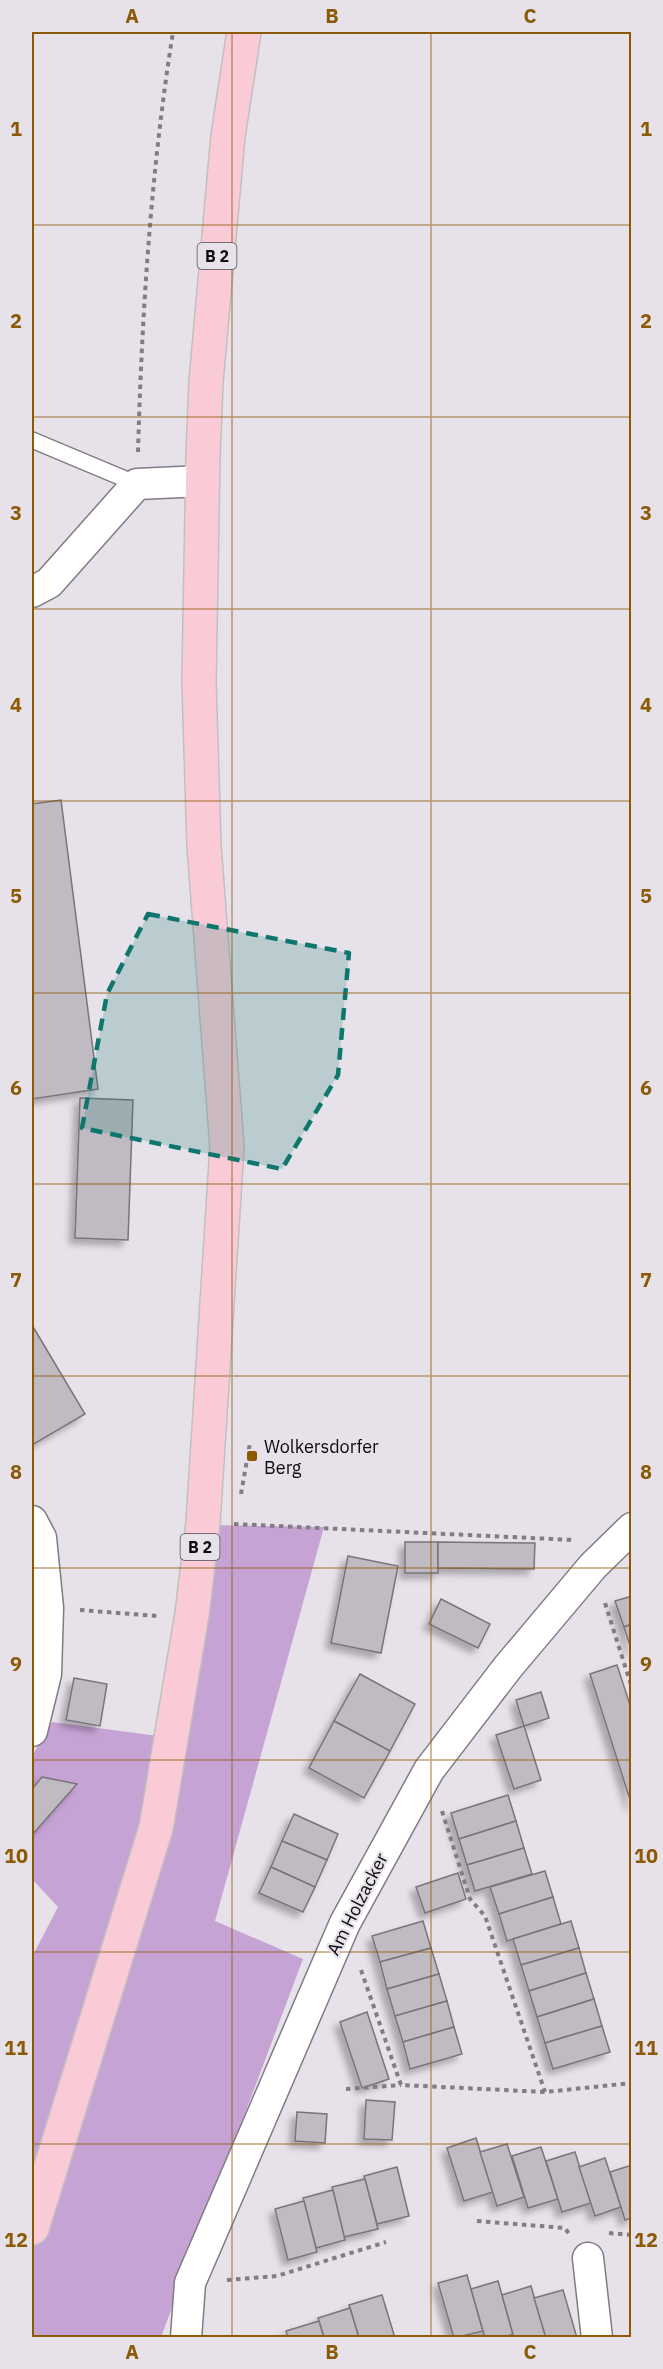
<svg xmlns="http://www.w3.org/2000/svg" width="663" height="2369" viewBox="0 0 663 2369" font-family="'IBM Plex Sans',sans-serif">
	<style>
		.forest { fill: #c6a3d5 }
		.building { fill: #c0bbc3; stroke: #79747b; stroke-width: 1.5; filter: url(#shadow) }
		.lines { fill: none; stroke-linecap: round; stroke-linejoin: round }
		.lane-casing { stroke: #817b83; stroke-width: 18 }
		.street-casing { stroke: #817b83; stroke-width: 33 }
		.primary-casing { stroke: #c0c0c0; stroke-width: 36 }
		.path { stroke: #817d83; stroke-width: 4; stroke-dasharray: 4.5 4.5; stroke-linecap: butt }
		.lane { stroke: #fff; stroke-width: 15 }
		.street { stroke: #fff; stroke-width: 30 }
		.primary { stroke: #facbd6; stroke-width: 33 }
		.marked { fill: #0f766e; fill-opacity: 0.2; stroke: #0f766e; stroke-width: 4.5; stroke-dasharray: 12 8; stroke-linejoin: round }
		.grid { fill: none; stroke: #8c5a05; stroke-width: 1.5; stroke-opacity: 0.55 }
		.poi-dot { fill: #8c5a05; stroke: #e7e2ea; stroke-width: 2 }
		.labels { text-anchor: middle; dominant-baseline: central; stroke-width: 4.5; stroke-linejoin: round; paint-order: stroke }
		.shield { fill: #e7e2ea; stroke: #4e4c50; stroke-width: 1.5 }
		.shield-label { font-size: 16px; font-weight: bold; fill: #0d0b0e }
		.poi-label { font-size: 18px; fill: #0d0b0e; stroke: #e7e2ea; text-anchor: start }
		.street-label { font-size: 18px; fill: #0d0b0e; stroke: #e7e2ea }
		.neatline { fill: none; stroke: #8c5a05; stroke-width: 2 }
		.grid-label { font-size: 20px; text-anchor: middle; font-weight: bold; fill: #8c5a05 }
	</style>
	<defs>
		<filter id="shadow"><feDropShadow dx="-5.5" dy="5.5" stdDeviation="3" flood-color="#0004"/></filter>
	</defs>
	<rect width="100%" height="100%" fill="#e7e2ea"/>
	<path class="forest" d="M207 1525 324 1527 215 1921 303 1959 161 2337H32V1957L58 1907 32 1879V1756L52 1722 181 1739Z"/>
	<g class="building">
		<path d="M61 800 98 1089 32 1099V804Z"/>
		<path d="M80 1098 133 1100 128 1240 75 1238Z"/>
		<path d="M32 1325 85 1414 32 1445Z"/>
		<rect x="405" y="1542" width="33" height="31"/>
		<path d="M438 1542 535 1543 534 1569 438 1568Z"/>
		<path d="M348 1556 398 1566 381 1653 331 1643Z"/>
		<path d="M632 1596V1624L624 1627 615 1601Z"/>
		<path d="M441 1599 490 1624 478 1648 429 1624Z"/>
		<path d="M632 1624V1652L624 1627Z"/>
		<path d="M617 1665 632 1711V1806L590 1674Z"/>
		<path d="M360 1674 415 1704 390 1751 334 1721Z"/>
		<path d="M74 1678 107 1684 100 1726 66 1720Z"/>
		<path d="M541 1692 549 1718 524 1726 516 1700Z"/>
		<path d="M334 1721 390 1751 364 1798 309 1768Z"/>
		<path d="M524 1726 541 1780 514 1789 496 1735Z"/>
		<path d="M42 1777 77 1784 32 1835V1789Z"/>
		<path d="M508 1795 516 1821 459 1839 451 1813Z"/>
		<path d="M294 1814 338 1834 327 1860 282 1841Z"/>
		<path d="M516 1821 524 1848 467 1865 459 1839Z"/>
		<path d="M282 1841 327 1860 315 1887 271 1867Z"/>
		<path d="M524 1848 532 1874 475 1891 467 1865Z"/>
		<path d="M271 1867 315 1887 303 1912 259 1893Z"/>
		<path d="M545 1871 553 1897 499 1914 490 1887Z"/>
		<path d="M458 1873 466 1899 425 1913 416 1887Z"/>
		<path d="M553 1897 561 1924 507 1941 499 1914Z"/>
		<path d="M423 1921 431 1948 380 1962 372 1936Z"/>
		<path d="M571 1921 579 1948 521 1965 513 1939Z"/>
		<path d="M431 1948 439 1974 387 1989 380 1962Z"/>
		<path d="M579 1948 586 1973 529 1991 521 1965Z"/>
		<path d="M586 1973 594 1999 537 2017 529 1991Z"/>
		<path d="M439 1974 447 2001 395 2016 387 1989Z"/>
		<path d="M594 1999 602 2026 545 2043 537 2017Z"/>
		<path d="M447 2001 454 2027 403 2042 395 2016Z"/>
		<path d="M367 2012 389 2079 362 2088 340 2022Z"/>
		<path d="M602 2026 610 2052 553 2069 545 2043Z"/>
		<path d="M454 2027 462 2054 410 2069 403 2042Z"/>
		<path d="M366 2100 395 2102 392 2140 364 2139Z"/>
		<path d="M297 2112 327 2114 325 2143 295 2141Z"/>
		<path d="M476 2138 493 2192 464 2201 447 2148Z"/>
		<path d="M507 2144 524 2197 497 2206 480 2152Z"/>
		<path d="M541 2147 558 2199 528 2208 512 2156Z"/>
		<path d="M575 2152 591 2203 562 2212 546 2161Z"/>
		<path d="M605 2158 621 2207 595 2216 579 2167Z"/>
		<path d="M632 2165V2218L625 2220 610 2172Z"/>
		<path d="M397 2167 409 2216 377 2224 364 2176Z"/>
		<path d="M365 2179 378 2229 344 2237 332 2187Z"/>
		<path d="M333 2190 345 2240 316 2248 303 2198Z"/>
		<path d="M304 2201 317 2252 288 2260 275 2209Z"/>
		<path d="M467 2275 483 2331 454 2338 438 2283Z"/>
		<path d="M498 2281 513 2334 502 2338H485L471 2289Z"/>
		<path d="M531 2286 546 2338H514L502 2295Z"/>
		<path d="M563 2290 577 2338H546L534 2298Z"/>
		<path d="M382 2295 395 2338H359L349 2305Z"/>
		<path d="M350 2308 359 2338H324L318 2318Z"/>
		<path d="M319 2321 324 2338H288L286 2331Z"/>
	</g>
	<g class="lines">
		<defs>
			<path id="lane" d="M32 440 137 484"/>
			<g id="street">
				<path d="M32 592 49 583 137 484 203 481"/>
				<path d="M32 1521 41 1538 48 1608 46 1674 32 1731"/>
				<path d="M588 2258 597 2338"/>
				<path d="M186 2338 190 2283 345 1923 429 1770 508 1667 593 1566 632 1528"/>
			</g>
			<path id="primary" d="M32 2228 156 1828 192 1614 203 1523 227 1147 204 846 199 682 203 456 206 382 228 136 244 32"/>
		</defs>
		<use href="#lane" class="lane-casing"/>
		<use href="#street" class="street-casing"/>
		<use href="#primary" class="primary-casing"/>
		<g class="path">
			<path d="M138 452C142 311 151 170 173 32"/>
			<path d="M241 1494 250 1443"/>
			<path d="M234 1524 574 1540"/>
			<path d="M605 1603 632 1688"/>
			<path d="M80 1610 157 1616"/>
			<path d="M442 1811 470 1899 485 1916 545 2092"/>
			<path d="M361 1970 401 2085 545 2092 632 2083"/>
			<path d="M346 2089 401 2085"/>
			<path d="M477 2221 565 2228 569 2234"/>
			<path d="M609 2233 632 2235"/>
			<path d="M227 2280 277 2276 386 2242"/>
		</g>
		<use href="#lane" class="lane"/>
		<use href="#street" class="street"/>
		<use href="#primary" class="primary"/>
	</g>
	<path class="marked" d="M148 914 349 953 338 1075 282 1169 82 1128 107 994Z"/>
	<path class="grid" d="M232 32V2338M431 32V2338M32 225H632M32 417H632M32 609H632M32 801H632M32 993H632M32 1184H632M32 1376H632M32 1568H632M32 1760H632M32 1952H632M32 2144H632"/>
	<rect class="poi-dot" x="246" y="1450" width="12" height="12" rx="3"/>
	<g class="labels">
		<g class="shield">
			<rect x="197.5" y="243" width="39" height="26" rx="4.5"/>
			<rect x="180.5" y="1534" width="39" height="26" rx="4.5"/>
		</g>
		<g class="shield-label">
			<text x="217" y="256">B 2</text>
			<text x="200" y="1547">B 2</text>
		</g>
		<g class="poi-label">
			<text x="264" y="1446">Wolkersdorfer<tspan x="264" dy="21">Berg</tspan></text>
		</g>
		<g class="street-label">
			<text transform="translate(357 1904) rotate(-63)">Am Holzacker</text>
		</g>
	</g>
	<rect width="663" height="2369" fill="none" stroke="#e7e2ea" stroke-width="66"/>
	<rect x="33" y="33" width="597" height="2303" class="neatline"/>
	<g class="grid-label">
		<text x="132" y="23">A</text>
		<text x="332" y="23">B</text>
		<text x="530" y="23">C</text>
		<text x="16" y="136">1</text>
		<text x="646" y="136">1</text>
		<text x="16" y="328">2</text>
		<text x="646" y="328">2</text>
		<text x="16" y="520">3</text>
		<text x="646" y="520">3</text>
		<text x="16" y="712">4</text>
		<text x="646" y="712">4</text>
		<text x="16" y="903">5</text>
		<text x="646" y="903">5</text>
		<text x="16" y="1095">6</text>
		<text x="646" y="1095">6</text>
		<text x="16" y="1287">7</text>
		<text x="646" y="1287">7</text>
		<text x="16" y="1479">8</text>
		<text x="646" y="1479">8</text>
		<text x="16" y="1671">9</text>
		<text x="646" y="1671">9</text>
		<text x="16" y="1863">10</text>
		<text x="646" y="1863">10</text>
		<text x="16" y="2055">11</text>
		<text x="646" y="2055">11</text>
		<text x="16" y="2247">12</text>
		<text x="646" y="2247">12</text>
		<text x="132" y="2359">A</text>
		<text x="332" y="2359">B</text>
		<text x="530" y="2359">C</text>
	</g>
</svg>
